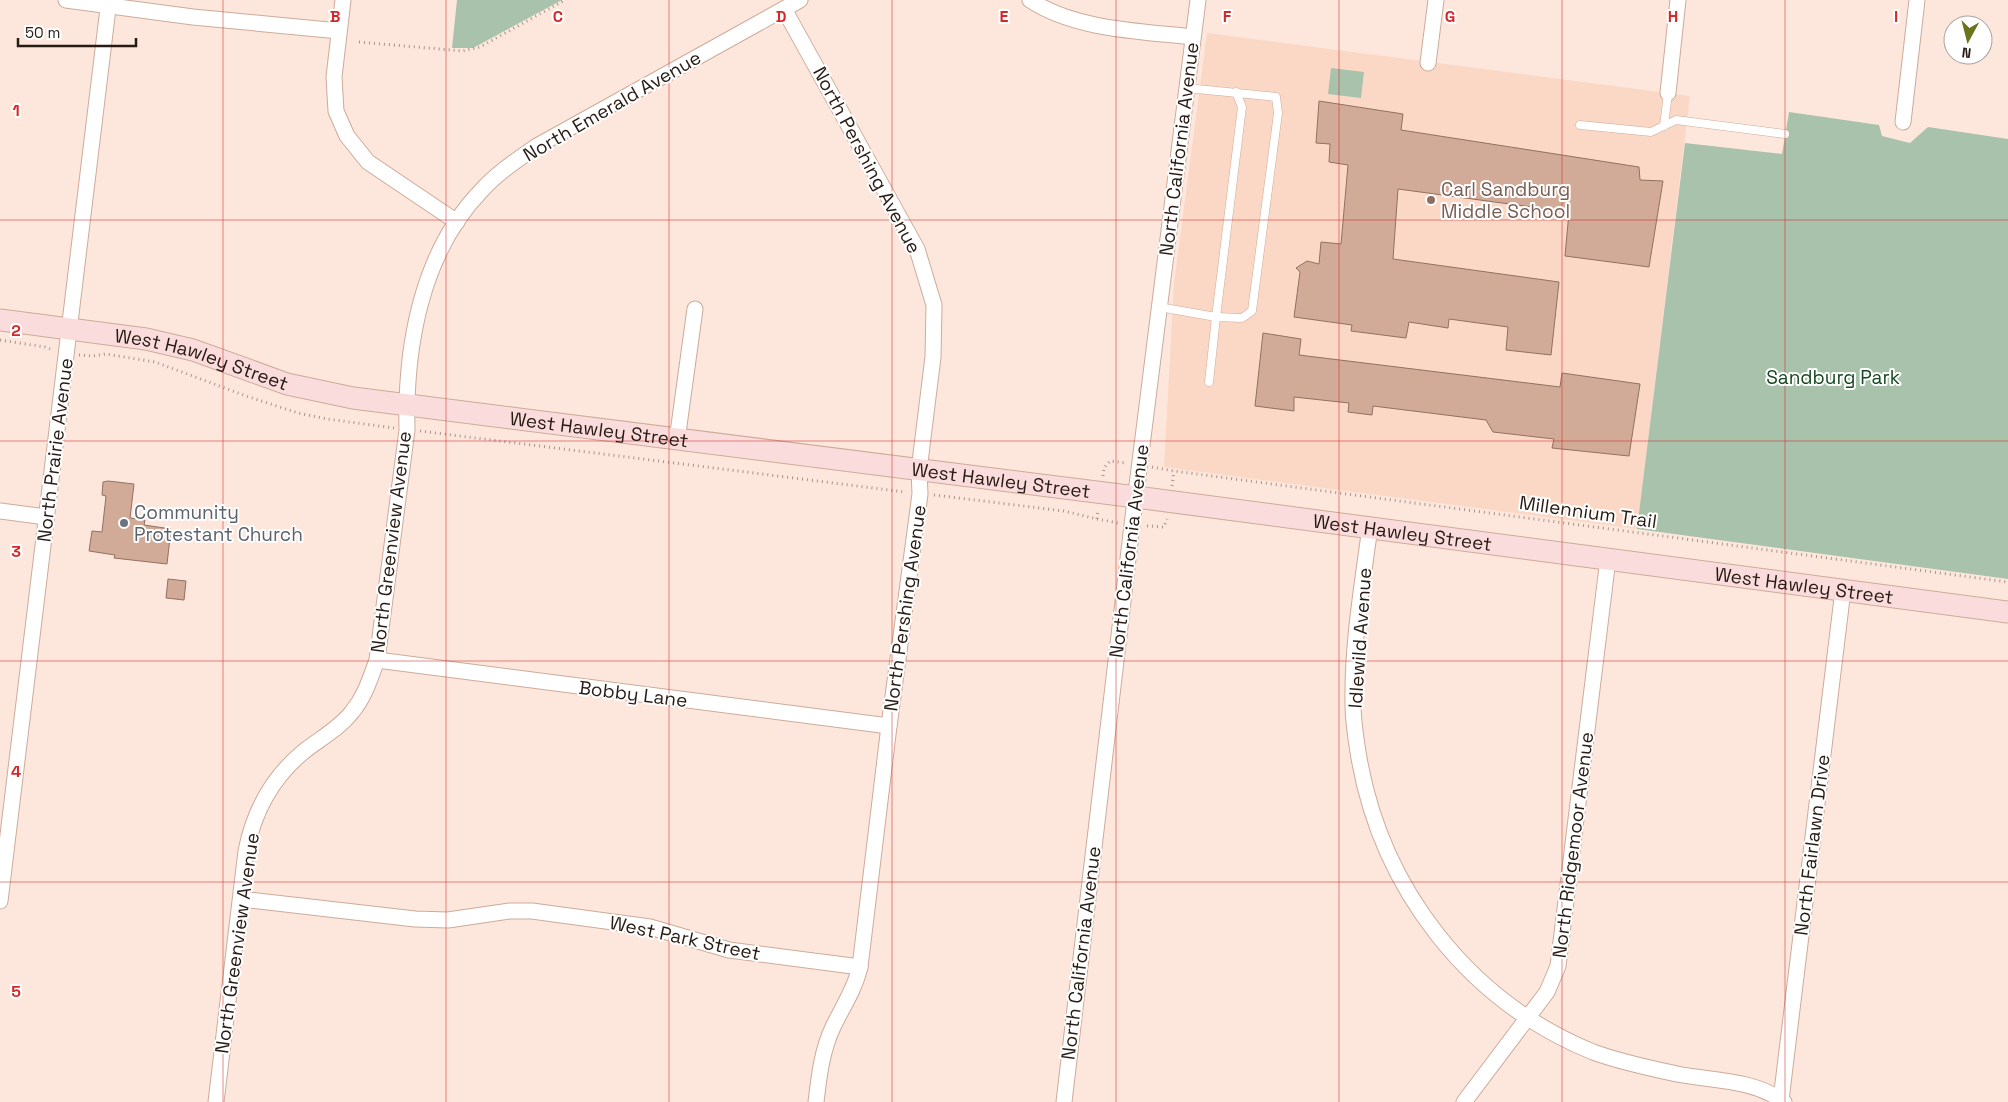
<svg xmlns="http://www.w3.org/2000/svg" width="2008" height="1102" viewBox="0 0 2008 1102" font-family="'Space Grotesk',sans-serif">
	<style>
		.built { fill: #fbd8c6 }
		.green { fill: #a9c2ab }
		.building { fill: #d1ab97; stroke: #917161 }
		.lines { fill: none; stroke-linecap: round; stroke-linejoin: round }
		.lane-casing { stroke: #cdab99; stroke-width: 9 }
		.street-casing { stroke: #cdab99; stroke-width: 17 }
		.secondary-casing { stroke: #cdab99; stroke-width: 23 }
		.path { stroke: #a6948b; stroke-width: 3; stroke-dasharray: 1 4; stroke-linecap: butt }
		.lane { stroke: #fff; stroke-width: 8 }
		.street { stroke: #fff; stroke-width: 15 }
		.secondary { stroke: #fadcdd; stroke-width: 21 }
		.grid { fill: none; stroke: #d62828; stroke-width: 1; stroke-opacity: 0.55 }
		.education-dot { fill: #8d6e63; stroke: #fff; stroke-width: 2 }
		.worship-dot { fill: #6b7280; stroke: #fff; stroke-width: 2 }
		.labels { text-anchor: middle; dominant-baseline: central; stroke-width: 4; stroke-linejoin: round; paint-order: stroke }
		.street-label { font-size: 19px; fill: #271b14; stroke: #fff }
		.education-label { font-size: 19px; fill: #785e54; stroke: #fff; text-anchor: start }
		.park-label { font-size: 19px; fill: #174720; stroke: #fff }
		.worship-label { font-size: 19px; fill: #5b616d; stroke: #fff; text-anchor: start }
		.grid-label { font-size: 16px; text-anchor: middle; font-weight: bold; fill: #d62828; stroke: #fff; stroke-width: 4; stroke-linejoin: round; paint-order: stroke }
	</style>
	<rect width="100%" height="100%" fill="#fde7dc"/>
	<path class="built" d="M1207 33 1690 96 1637 529 1164 467 1174 283Z"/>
	<g class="green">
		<path d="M457 0H562L473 48H452Z"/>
		<path d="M1331 68 1364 72 1361 98 1328 94Z"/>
		<path d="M1789 112 1879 125 1882 136 1910 143 1928 127 2008 139V579L1637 529 1685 143 1782 154Z"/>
	</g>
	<g class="building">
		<path d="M1319 101 1403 114 1401 130 1639 167 1640 180 1663 181 1649 267 1565 256 1569 212 1398 189 1393 259 1559 282 1551 355 1506 350 1508 327 1449 319 1448 328 1409 322 1406 338 1351 331 1352 325 1294 317 1300 272 1296 268 1307 261 1319 264 1321 242 1341 244 1348 165 1329 162 1330 144 1316 143Z"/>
		<path d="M1263 333 1301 339 1299 355 1560 387 1562 373 1640 384 1629 456 1552 448 1554 439 1493 432 1486 420 1373 406 1372 415 1348 412 1349 403 1294 397V411L1255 406Z"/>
		<path d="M108 481 134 484 130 518 145 520 144 525 171 529 167 564 114 558 115 555 89 551 92 531 102 532 106 496 102 495 103 482Z"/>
		<path d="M168 579 186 581 184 600 166 598Z"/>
	</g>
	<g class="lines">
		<defs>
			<g id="lane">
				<path d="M1187 88 1276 97 1278 113 1252 311 1242 318 1216 317 1209 382"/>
				<path d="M1580 125 1651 132 1676 120 1785 134"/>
				<path d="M1664 126 1668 93"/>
				<path d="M1159 307 1216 317 1242 107 1236 92"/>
			</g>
			<g id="street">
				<path d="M66 0 193 17 339 31"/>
				<path d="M343 0 334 77 336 111 347 136 368 162 457 222"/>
				<path d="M1030 0C1075 30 1141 31 1193 37"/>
				<path d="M784 9 917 249 934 305 933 357 919 470 920 494 889 726 860 967C855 989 843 1006 833 1027 822 1050 819 1076 816 1102"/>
				<path d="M1428 63 1436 0"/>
				<path d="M1668 93 1678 0"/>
				<path d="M1903 122 1917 0"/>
				<path d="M677 440 695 309"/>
				<path d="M0 511 46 517"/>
				<path d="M1370 527C1362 586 1352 645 1353 704 1353 722 1356 740 1359 758 1382 889 1468 1001 1593 1052 1620 1062 1649 1068 1677 1074 1713 1081 1753 1079 1784 1102"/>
				<path d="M377 660 889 726"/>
				<path d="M241 899 415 919 448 920 510 911H532L650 927 729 950 860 967"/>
				<path d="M0 901 109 0"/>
				<path d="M1781 1100 1843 590"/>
				<path d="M216 1102 246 851C254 811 271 779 302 753 319 739 339 729 352 712 365 696 370 679 377 660L407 430C405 347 421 253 481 191 497 173 517 160 537 146L800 0"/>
				<path d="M1064 1102 1132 525 1198 0"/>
				<path d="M1464 1102 1547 992 1558 966 1608 559"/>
			</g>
			<g id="secondary">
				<path id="s1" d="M0 320 146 339 193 350 287 384 353 398 1136 497 2008 612"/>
			</g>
		</defs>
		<use href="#lane" class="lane-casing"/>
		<use href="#street" class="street-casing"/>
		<use href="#secondary" class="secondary-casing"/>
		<g class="path">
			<path d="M359 42 462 51 480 47 565 0"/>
			<path d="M0 340 45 347 53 350"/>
			<path d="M79 355 93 356 106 354 155 362 246 396 298 413 327 419 394 428"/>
			<path d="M420 431 905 492"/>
			<path d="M1152 467 1174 471 2008 582"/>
			<path d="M1103 476 1104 468 1110 461 1126 463"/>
			<path d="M1172 486 1174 471"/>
			<path d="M934 495 1064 511 1097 519 1098 510"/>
			<path d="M1097 519 1118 523"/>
			<path d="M1147 526 1164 527 1167 519"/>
		</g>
		<use href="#lane" class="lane"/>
		<use href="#street" class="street"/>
		<use href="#secondary" class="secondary"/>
	</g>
	<path class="grid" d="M223 0V1102M446 0V1102M669 0V1102M892 0V1102M1116 0V1102M1339 0V1102M1562 0V1102M1785 0V1102M0 220H2008M0 441H2008M0 661H2008M0 882H2008"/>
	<circle class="education-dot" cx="1431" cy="200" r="5"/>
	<circle class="worship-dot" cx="124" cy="523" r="5"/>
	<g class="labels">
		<g class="street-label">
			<text transform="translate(612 106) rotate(-30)">North Emerald Avenue</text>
			<text transform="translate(1179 149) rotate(-83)">North California Avenue</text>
			<text transform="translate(867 160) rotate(62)">North Pershing Avenue</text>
			<text stroke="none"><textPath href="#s1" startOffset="206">West Hawley Street</textPath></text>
			<text stroke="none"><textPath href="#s1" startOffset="611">West Hawley Street</textPath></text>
			<text transform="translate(55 450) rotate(-83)">North Prairie Avenue</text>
			<text stroke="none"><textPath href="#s1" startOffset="1016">West Hawley Street</textPath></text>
			<text transform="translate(1588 512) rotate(8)">Millennium Trail</text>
			<text stroke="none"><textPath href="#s1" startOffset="1421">West Hawley Street</textPath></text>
			<text transform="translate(391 542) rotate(-83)">North Greenview Avenue</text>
			<text transform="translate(1129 551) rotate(-83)">North California Avenue</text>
			<text stroke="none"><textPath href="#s1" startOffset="1826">West Hawley Street</textPath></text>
			<text transform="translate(905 608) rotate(-82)">North Pershing Avenue</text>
			<text transform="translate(1360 638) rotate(-86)">Idlewild Avenue</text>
			<text transform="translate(633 694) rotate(7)">Bobby Lane</text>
			<text transform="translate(1573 845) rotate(-83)">North Ridgemoor Avenue</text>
			<text transform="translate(1812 845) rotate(-83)">North Fairlawn Drive</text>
			<text transform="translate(685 938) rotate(12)">West Park Street</text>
			<text transform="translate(237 943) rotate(-82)">North Greenview Avenue</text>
			<text transform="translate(1081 953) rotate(-83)">North California Avenue</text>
		</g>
		<g class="education-label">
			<text x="1441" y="189">Carl Sandburg<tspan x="1441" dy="22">Middle School</tspan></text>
		</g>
		<g class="park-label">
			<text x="1833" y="377">Sandburg Park</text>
		</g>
		<g class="worship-label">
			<text x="134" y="512">Community<tspan x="134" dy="22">Protestant Church</tspan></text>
		</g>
	</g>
	<g class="grid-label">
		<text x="335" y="22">B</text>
		<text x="558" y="22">C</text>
		<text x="781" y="22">D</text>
		<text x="1004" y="22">E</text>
		<text x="1227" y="22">F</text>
		<text x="1450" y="22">G</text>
		<text x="1673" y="22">H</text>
		<text x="1896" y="22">I</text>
		<text x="16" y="116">1</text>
		<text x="16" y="336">2</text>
		<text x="16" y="557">3</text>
		<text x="16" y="777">4</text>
		<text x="16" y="997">5</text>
	</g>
	<g transform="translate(1968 40) rotate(187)"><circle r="24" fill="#ffffff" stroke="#a9a4a1"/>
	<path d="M0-4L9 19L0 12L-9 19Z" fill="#6b731c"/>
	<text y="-8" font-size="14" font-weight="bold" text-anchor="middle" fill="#271b14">N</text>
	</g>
	<path d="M18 38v8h118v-8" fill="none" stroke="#271b14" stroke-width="2.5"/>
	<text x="25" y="38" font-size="15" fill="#271b14" stroke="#ffffff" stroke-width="4" paint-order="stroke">50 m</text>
</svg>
